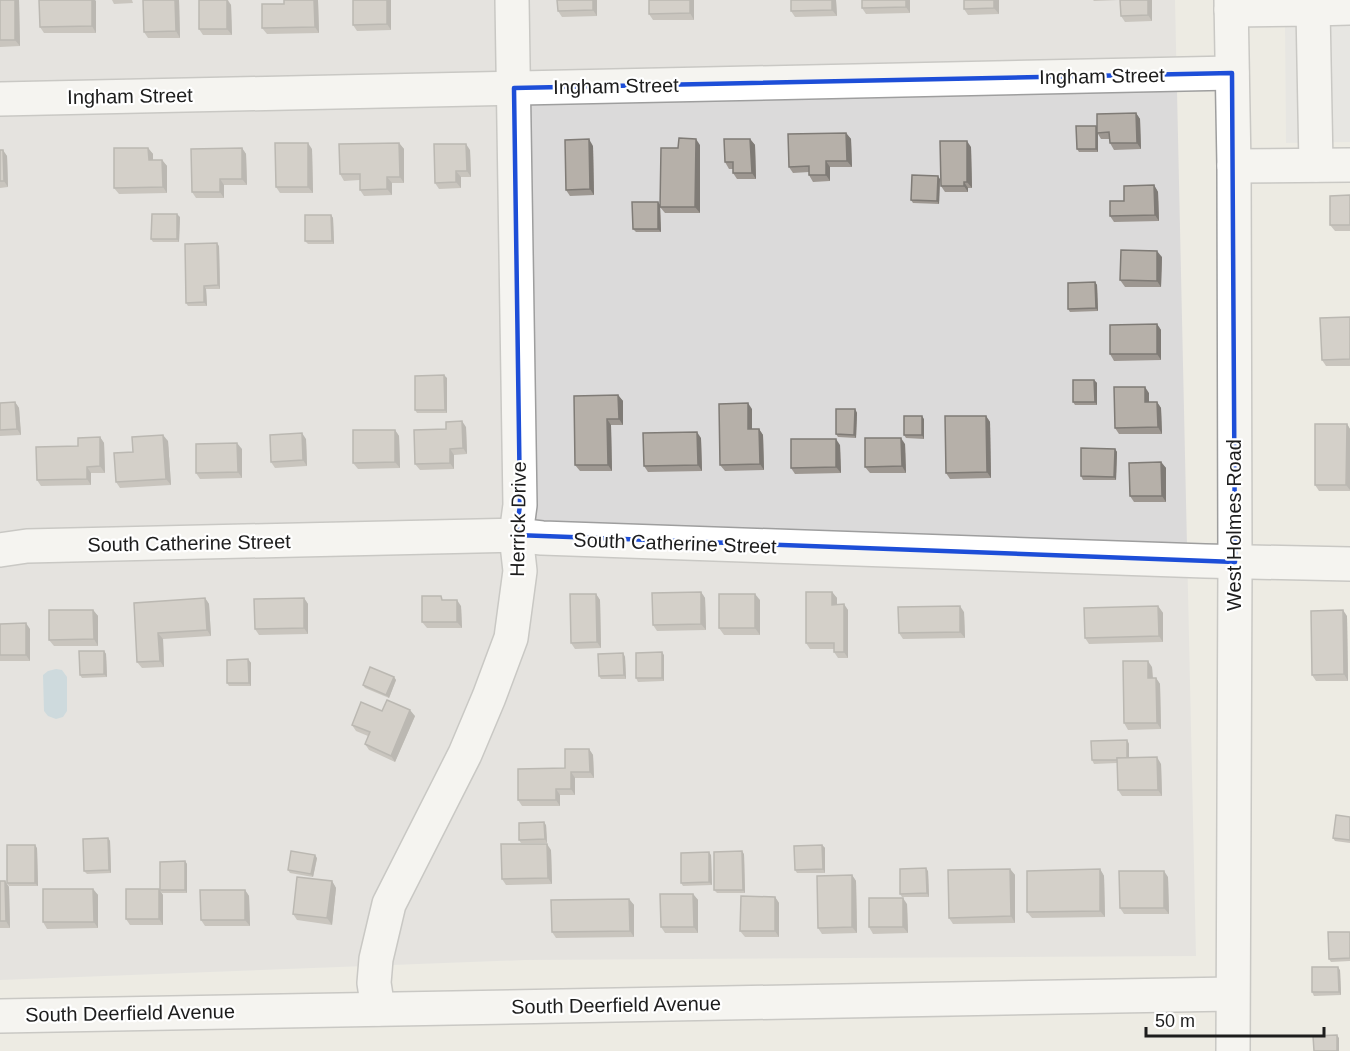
<svg xmlns="http://www.w3.org/2000/svg" width="1350" height="1051" viewBox="0 0 1350 1051" font-family="Arial,sans-serif">
	<style>
		.residential { fill: #dbdada }
		.parking { fill: #e1e1e1 }
		.water { fill: #a8c6d6 }
		.lines { fill: none; stroke-linecap: round; stroke-linejoin: round }
		.minor-casing { stroke: #9e9e9e; stroke-width: 36 }
		.minor { stroke: #fff; stroke-width: 33 }
		.wall { fill: #9d9791 }
		.shaded-wall { fill: #7f7b76 }
		.building { fill: #b6b0a9; stroke: #7f7b76; stroke-width: 1.5 }
		.marked { fill: none; stroke: #1d4ed8; stroke-width: 4.5; stroke-linejoin: round }
		.labels { text-anchor: middle; dominant-baseline: central; stroke-width: 4.5; stroke-linejoin: round; paint-order: stroke }
		.street-label { font-size: 20px; fill: #1d1d1d; stroke: #fff }
	</style>
	<rect width="100%" height="100%" fill="#edebe3"/>
	<path class="residential" d="M0 0H1175L1196 956 525 960 0 980Z"/>
	<path class="parking" d="M1350 25V142L1286 143 1285 26Z"/>
	<path class="water" d="M56 669 62 670 67 677V711L63 717 56 719 48 716 44 711 43 675 48 671Z"/>
	<g class="lines">
		<defs>
			<g id="minor">
				<path d="M1231 0 1234 166 1235 562 1233 1051"/>
				<path d="M1313 9 1350 8"/>
				<path d="M1231 10 1313 9 1316 165"/>
				<path d="M0 99 1232 73"/>
				<path d="M1234 166 1350 165"/>
				<path d="M0 550 27 546 516 535 542 538 1205 561 1350 564"/>
				<path d="M378 1009 374 983 376 959 389 904 465 754 489 697 511 638 520 571 516 535 520 505 512 0"/>
				<path d="M0 1016 1232 994"/>
			</g>
		</defs>
		<use href="#minor" class="minor-casing"/>
		<use href="#minor" class="minor"/>
	</g>
	<g class="wall">
		<path d="M0 0H19L20 46 0 47Z"/>
		<path d="M112 0H132L133 3 114 4Z"/>
		<path d="M179 0 180 38H148L144 32Z"/>
		<path d="M199 0H228L231 5 232 35H203L199 29Z"/>
		<path d="M318 0 319 33 267 34 262 28 284 4Z"/>
		<path d="M353 0H391V30L357 31 353 25Z"/>
		<path d="M597 0V16L562 17 558 11Z"/>
		<path d="M694 0V20H653L649 14Z"/>
		<path d="M791 0H836L837 16 795 17 791 11Z"/>
		<path d="M862 0H910V13L866 14 862 8Z"/>
		<path d="M964 0H999V14L968 15 964 9Z"/>
		<path d="M1093 0H1119L1094 1Z"/>
		<path d="M1120 0H1152V21L1125 22 1121 16Z"/>
		<path d="M96 1V33H44L40 27Z"/>
		<path d="M1136 113 1140 119 1141 149 1114 150 1110 143V139H1101L1098 134V152H1079L1077 149 1096 126 1097 128Z"/>
		<path d="M846 133 851 139 852 167H830V181L813 182 809 175V172L793 173 789 167Z"/>
		<path d="M750 139 755 145 756 179H737L733 173V169H729L725 162Z"/>
		<path d="M399 143 404 149V183H392V195L364 196 360 190V180L344 181 340 174Z"/>
		<path d="M700 145V213H665L660 207Z"/>
		<path d="M593 146 594 195 570 196 566 190Z"/>
		<path d="M971 147 972 188H968V192H945L941 186Z"/>
		<path d="M148 148 153 154V160H162L167 166V193L119 194 114 188Z"/>
		<path d="M242 148 246 154 247 185H224V198H196L192 192Z"/>
		<path d="M312 149 313 193H280L276 187Z"/>
		<path d="M0 150 7 156 8 187 0 188Z"/>
		<path d="M470 150 471 177H461V188L439 189 435 183Z"/>
		<path d="M940 179 939 204 913 203 911 200Z"/>
		<path d="M1154 185 1158 192 1159 221 1114 222 1110 216 1124 201Z"/>
		<path d="M1350 195V231H1335L1330 225Z"/>
		<path d="M658 202 660 205 661 232H636L633 229Z"/>
		<path d="M331 215 333 218 334 244H308L305 241Z"/>
		<path d="M180 217 179 242H153L151 239Z"/>
		<path d="M219 246 220 289H206L207 306H188L186 303Z"/>
		<path d="M1162 257 1161 287H1125L1120 280Z"/>
		<path d="M1095 282 1097 285 1098 311 1070 312 1068 309Z"/>
		<path d="M1350 317V366H1326L1322 360Z"/>
		<path d="M1157 324 1161 330V360L1114 361 1110 354Z"/>
		<path d="M447 378V413H417L415 410Z"/>
		<path d="M1094 380 1097 383V405H1075L1073 402Z"/>
		<path d="M1149 393V402H1157L1161 408 1162 434H1119L1115 428Z"/>
		<path d="M618 395 623 401V425H611L612 471H580L575 465Z"/>
		<path d="M15 402 19 408 21 435 0 436V403Z"/>
		<path d="M752 409V429H759L763 435 764 470 725 471 720 465Z"/>
		<path d="M855 409 857 413 856 438 838 437 836 434Z"/>
		<path d="M986 416 990 422 991 478 950 479 946 473Z"/>
		<path d="M924 419V439L906 438 904 435Z"/>
		<path d="M1347 424 1350 429V491H1319L1315 485Z"/>
		<path d="M466 427 467 454 454 455V469L420 470 415 464 446 429Z"/>
		<path d="M395 430 399 436 400 468 358 469 353 463Z"/>
		<path d="M100 437 104 443 105 473H91V485L41 486 37 480 78 446Z"/>
		<path d="M701 438 702 471 648 472 644 466Z"/>
		<path d="M306 439 307 466 275 468 271 462Z"/>
		<path d="M168 441 171 485 120 488 116 482 133 452Z"/>
		<path d="M905 444 906 473H870L865 467Z"/>
		<path d="M840 445 841 473 795 474 791 468Z"/>
		<path d="M242 449V478L200 479 196 473Z"/>
		<path d="M1115 449 1117 452 1116 480H1083L1081 476Z"/>
		<path d="M1161 462 1166 468V502H1134L1130 496Z"/>
		<path d="M701 592 705 598 706 630 657 631 653 625Z"/>
		<path d="M832 592 837 598V604L848 610V658H838L834 652V649H810L806 643Z"/>
		<path d="M596 594 600 600 601 648 575 649 571 643Z"/>
		<path d="M205 598 209 604 211 636 163 639 164 667 142 668 137 662 134 603Z"/>
		<path d="M304 598 308 604V634L259 635 255 629Z"/>
		<path d="M760 600V635H724L719 628Z"/>
		<path d="M461 606 462 628H427L422 622Z"/>
		<path d="M1158 606 1163 613V642L1089 644 1085 638Z"/>
		<path d="M93 610 98 616V646H54L49 640Z"/>
		<path d="M964 612 965 638 903 639 899 633Z"/>
		<path d="M1347 616 1348 681H1316L1312 675Z"/>
		<path d="M0 624 30 629V661H0Z"/>
		<path d="M104 651 106 654 107 677 82 678 80 675Z"/>
		<path d="M623 653 625 657 626 679H601L599 676Z"/>
		<path d="M664 655V681L638 682 636 678Z"/>
		<path d="M248 659 251 663V686H229L227 683Z"/>
		<path d="M1152 667 1153 678H1156L1160 684 1161 729 1128 730 1124 723Z"/>
		<path d="M394 677 396 680 389 698 365 688 363 685Z"/>
		<path d="M382 711 415 716 395 762 369 750 365 744 368 736 356 731 352 725Z"/>
		<path d="M1127 740 1129 744V758L1161 764 1162 796H1122L1118 790 1117 763 1094 764 1092 760Z"/>
		<path d="M589 749 593 755 594 778H575V795H560V806H522L518 800 565 768Z"/>
		<path d="M1350 817V843L1335 841 1333 838Z"/>
		<path d="M546 825 547 843H521L519 840Z"/>
		<path d="M108 838 110 841 111 873 87 874 84 871Z"/>
		<path d="M822 845 825 848V873H797L795 870Z"/>
		<path d="M37 848 38 886H9L7 883Z"/>
		<path d="M551 850 552 884 506 885 502 879Z"/>
		<path d="M744 854 745 893H717L714 890Z"/>
		<path d="M711 855 712 885 683 886 681 883Z"/>
		<path d="M317 858 313 877 290 873 288 870Z"/>
		<path d="M185 861 187 864V893H162L160 890Z"/>
		<path d="M1010 869 1015 875V923L953 924 949 918Z"/>
		<path d="M1100 869 1104 876 1105 917 1032 918 1027 912Z"/>
		<path d="M928 871 929 897H902L900 894Z"/>
		<path d="M852 875 856 881 857 933 822 934 818 928Z"/>
		<path d="M1168 877 1169 914H1124L1120 908Z"/>
		<path d="M0 881H5L9 887 10 928H0Z"/>
		<path d="M332 881 336 888 332 925 297 920 293 914Z"/>
		<path d="M93 889 98 895V928L47 929 43 922Z"/>
		<path d="M159 889 163 895V925H130L126 919Z"/>
		<path d="M245 890 249 896 250 926H205L201 920Z"/>
		<path d="M693 894 698 900V933H665L661 927Z"/>
		<path d="M775 897 779 903V937H745L740 931Z"/>
		<path d="M629 899 634 905V937L556 938 552 932Z"/>
		<path d="M907 904 908 933 873 934 869 927Z"/>
		<path d="M1350 932V961L1331 962 1329 959Z"/>
		<path d="M1340 970 1341 995 1314 996 1312 992Z"/>
	</g>
	<g class="shaded-wall">
		<path d="M15 0H19L20 46 15 40Z"/>
		<path d="M92 0H95L96 1V33L92 26Z"/>
		<path d="M175 0H179L180 38 176 31Z"/>
		<path d="M227 0 231 5 232 35 227 29Z"/>
		<path d="M314 0H318L319 33 315 27Z"/>
		<path d="M387 0H391V30L387 24Z"/>
		<path d="M593 0H597V16L593 10Z"/>
		<path d="M690 0H694V20L690 13Z"/>
		<path d="M832 0H836L837 16 832 10Z"/>
		<path d="M906 0H910V13L906 7Z"/>
		<path d="M994 0H999V14L994 8Z"/>
		<path d="M1148 0H1152V21L1148 15Z"/>
		<path d="M1136 113 1140 119 1141 149 1137 143Z"/>
		<path d="M1096 126 1098 129V152L1096 149Z"/>
		<path d="M846 133 851 139 852 167 847 161Z"/>
		<path d="M589 139 593 146 594 195 590 189Z"/>
		<path d="M696 139 700 145V213L695 207Z"/>
		<path d="M750 139 755 145 756 179 752 173Z"/>
		<path d="M967 141 971 147 972 188 967 182Z"/>
		<path d="M308 143 312 149 313 193 308 187Z"/>
		<path d="M399 143 404 149V183L400 177Z"/>
		<path d="M466 144 470 150 471 177 467 171Z"/>
		<path d="M148 148 153 154V166L149 160Z"/>
		<path d="M242 148 246 154 247 185 242 179Z"/>
		<path d="M3 150 7 156 8 187 4 181Z"/>
		<path d="M162 160 167 166V193L163 187Z"/>
		<path d="M826 161 830 167V181L826 175Z"/>
		<path d="M456 171 461 177V188L456 182Z"/>
		<path d="M938 176 940 179 939 204 937 201Z"/>
		<path d="M387 177 392 183V195L387 189Z"/>
		<path d="M220 179 224 185V198L220 192Z"/>
		<path d="M964 182 968 188V192L964 186Z"/>
		<path d="M1154 185 1158 192 1159 221 1155 215Z"/>
		<path d="M658 202 660 205 661 232 658 229Z"/>
		<path d="M177 214 180 217 179 242 177 239Z"/>
		<path d="M331 215 333 218 334 244 332 241Z"/>
		<path d="M217 243 219 246 220 289 218 285Z"/>
		<path d="M1157 251 1162 257 1161 287 1157 281Z"/>
		<path d="M1095 282 1097 285 1098 311 1096 308Z"/>
		<path d="M204 286 206 289 207 306 204 302Z"/>
		<path d="M1157 324 1161 330V360L1157 354Z"/>
		<path d="M444 375 447 378V413L445 410Z"/>
		<path d="M1094 380 1097 383V405L1095 402Z"/>
		<path d="M1145 387 1149 393V409L1145 402Z"/>
		<path d="M618 395 623 401V425L619 419Z"/>
		<path d="M15 402 19 408 21 435 17 429Z"/>
		<path d="M1157 402 1161 408 1162 434 1158 427Z"/>
		<path d="M748 403 752 409V435L748 429Z"/>
		<path d="M855 409 857 413 856 438 854 435Z"/>
		<path d="M922 416 924 419V439L922 435Z"/>
		<path d="M986 416 990 422 991 478 987 472Z"/>
		<path d="M607 419 611 425 612 471 608 465Z"/>
		<path d="M462 421 466 427 467 454 463 448Z"/>
		<path d="M1347 424 1350 429V490L1346 485Z"/>
		<path d="M759 429 763 435 764 470 760 464Z"/>
		<path d="M395 430 399 436 400 468 395 462Z"/>
		<path d="M697 432 701 438 702 471 698 465Z"/>
		<path d="M302 433 306 439 307 466 303 460Z"/>
		<path d="M163 435 168 441 171 485 166 479Z"/>
		<path d="M100 437 104 443 105 473 100 466Z"/>
		<path d="M901 438 905 444 906 473 902 466Z"/>
		<path d="M836 439 840 445 841 473 836 467Z"/>
		<path d="M237 443 242 449V478L238 472Z"/>
		<path d="M450 449 454 455V469L450 463Z"/>
		<path d="M1115 449 1117 452 1116 480 1114 477Z"/>
		<path d="M1161 462 1166 468V502L1162 496Z"/>
		<path d="M87 467 91 473V485L87 479Z"/>
		<path d="M701 592 705 598 706 630 701 624Z"/>
		<path d="M832 592 837 598V611L832 605Z"/>
		<path d="M596 594 600 600 601 648 597 642Z"/>
		<path d="M755 594 760 600V635L755 628Z"/>
		<path d="M205 598 209 604 211 636 207 630Z"/>
		<path d="M304 598 308 604V634L304 628Z"/>
		<path d="M457 600 461 606 462 628 457 622Z"/>
		<path d="M844 604 848 610V658L844 652Z"/>
		<path d="M960 606 964 612 965 638 960 632Z"/>
		<path d="M1158 606 1163 613V642L1159 636Z"/>
		<path d="M93 610 98 616V646L94 639Z"/>
		<path d="M1343 610 1347 616 1348 681 1344 674Z"/>
		<path d="M26 623 30 629V661L26 655Z"/>
		<path d="M158 633 163 639 164 667 160 661Z"/>
		<path d="M104 651 106 654 107 677 104 674Z"/>
		<path d="M662 652 664 655V681L662 678Z"/>
		<path d="M623 653 625 657 626 679 624 675Z"/>
		<path d="M248 659 251 663V686L249 683Z"/>
		<path d="M1148 661 1152 667 1153 685 1148 678Z"/>
		<path d="M394 677 396 680 389 698 386 695Z"/>
		<path d="M1156 678 1160 684 1161 729 1157 723Z"/>
		<path d="M410 710 415 716 395 762 391 756Z"/>
		<path d="M1127 740 1129 744V763L1127 760Z"/>
		<path d="M589 749 593 755 594 778 590 772Z"/>
		<path d="M1157 757 1161 764 1162 796 1158 790Z"/>
		<path d="M571 772 575 778V795L571 789Z"/>
		<path d="M556 789 560 795V806L556 800Z"/>
		<path d="M544 822 546 825 547 843 545 839Z"/>
		<path d="M108 838 110 841 111 873 109 870Z"/>
		<path d="M547 844 551 850 552 884 548 878Z"/>
		<path d="M35 845 37 848 38 886 35 883Z"/>
		<path d="M822 845 825 848V873L823 869Z"/>
		<path d="M742 851 744 854 745 893 743 890Z"/>
		<path d="M709 852 711 855 712 885 709 882Z"/>
		<path d="M315 855 317 858 313 877 311 874Z"/>
		<path d="M185 861 187 864V893L185 890Z"/>
		<path d="M926 868 928 871 929 897 927 893Z"/>
		<path d="M1010 869 1015 875V923L1011 916Z"/>
		<path d="M1100 869 1104 876 1105 917 1100 911Z"/>
		<path d="M1164 871 1168 877 1169 914 1164 908Z"/>
		<path d="M852 875 856 881 857 933 852 927Z"/>
		<path d="M5 881 9 887 10 928 6 921Z"/>
		<path d="M332 881 336 888 332 925 327 918Z"/>
		<path d="M93 889 98 895V928L94 922Z"/>
		<path d="M159 889 163 895V925L159 919Z"/>
		<path d="M245 890 249 896 250 926 245 920Z"/>
		<path d="M693 894 698 900V933L694 927Z"/>
		<path d="M775 897 779 903V937L775 931Z"/>
		<path d="M903 898 907 904 908 933 903 927Z"/>
		<path d="M629 899 634 905V937L630 931Z"/>
		<path d="M1338 967 1340 970 1341 995 1339 992Z"/>
		<path d="M1337 1035 1339 1038V1051H1337Z"/>
	</g>
	<g class="building">
		<rect x="0" y="0" width="15" height="40"/>
		<path d="M39 0H92V26L40 27Z"/>
		<path d="M143 0H175L176 31 144 32Z"/>
		<rect x="199" y="0" width="28" height="29"/>
		<path d="M284 0H314L315 27 262 28V4H284Z"/>
		<path d="M353 0H387V24L353 25Z"/>
		<path d="M557 0H593V10L558 11Z"/>
		<path d="M649 0H690V13L649 14Z"/>
		<path d="M791 0H832V10L791 11Z"/>
		<path d="M862 0H906V7L862 8Z"/>
		<path d="M964 0H994V8L964 9Z"/>
		<path d="M1120 0H1148V15L1121 16Z"/>
		<path d="M1136 113 1137 143H1110L1109 132 1097 133V114Z"/>
		<path d="M1076 126H1096V149H1077Z"/>
		<path d="M846 133 847 161H826V175H809V166L789 167 788 134Z"/>
		<path d="M679 138 696 139 695 207H660L661 148H678Z"/>
		<path d="M589 139 590 189 566 190 565 140Z"/>
		<path d="M724 139H750L752 173H733V162H725Z"/>
		<path d="M940 141H967V182H964V186H941Z"/>
		<path d="M275 143H308V187H276Z"/>
		<path d="M399 143 400 177H387V189L360 190V174H340L339 144Z"/>
		<path d="M434 144H466L467 171H456V182L435 183Z"/>
		<path d="M114 148H148L149 160H162L163 187 114 188Z"/>
		<path d="M242 148V179H220V192H192L191 149Z"/>
		<path d="M0 150H3L4 181H0Z"/>
		<path d="M912 175 938 176 937 201 911 200Z"/>
		<path d="M1154 185 1155 215 1110 216V201H1124V186Z"/>
		<path d="M1350 195V225H1330V196Z"/>
		<path d="M632 202H658V229H633Z"/>
		<path d="M152 214H177V239H151Z"/>
		<path d="M305 215H331L332 241H305Z"/>
		<path d="M217 243 218 285 204 286V302L186 303 185 244Z"/>
		<path d="M1121 250 1157 251V281L1120 280Z"/>
		<path d="M1095 282 1096 308 1068 309V283Z"/>
		<path d="M1350 317V359L1322 360 1320 318Z"/>
		<path d="M1157 324V354H1110V325Z"/>
		<path d="M444 375 445 410H415V376Z"/>
		<path d="M1073 380H1094L1095 402H1073Z"/>
		<path d="M1114 387H1145V402H1157L1158 427 1115 428Z"/>
		<path d="M618 395 619 419H607L608 465H575L574 396Z"/>
		<path d="M15 402 17 429 0 430V403Z"/>
		<path d="M748 403V429H759L760 464 720 465 719 404Z"/>
		<path d="M836 409H855L854 435 836 434Z"/>
		<rect x="904" y="416" width="18" height="19"/>
		<path d="M945 416H986L987 472 946 473Z"/>
		<path d="M462 421 463 448 450 449V463L415 464 414 430 446 429V422Z"/>
		<path d="M1315 424H1347L1346 485H1315Z"/>
		<path d="M353 430H395V462L353 463Z"/>
		<path d="M697 432 698 465 644 466 643 433Z"/>
		<path d="M302 433 303 460 271 462 270 435Z"/>
		<path d="M163 435 166 479 116 482 114 453 133 452 132 437Z"/>
		<path d="M100 437V466L87 467V479L37 480 36 447 78 446V438Z"/>
		<path d="M865 438H901L902 466 865 467Z"/>
		<path d="M791 439H836V467L791 468Z"/>
		<path d="M237 443 238 472 196 473V444Z"/>
		<path d="M1081 448 1115 449 1114 477 1081 476Z"/>
		<path d="M1161 462 1162 496H1130L1129 463Z"/>
		<path d="M701 592V624L653 625 652 593Z"/>
		<path d="M806 592H832V605L844 604V652H834V643H806Z"/>
		<path d="M570 594H596L597 642 571 643Z"/>
		<rect x="719" y="594" width="36" height="34"/>
		<path d="M422 596H441L442 600H457V622H422Z"/>
		<path d="M205 598 207 630 158 633 160 661 137 662 134 603Z"/>
		<path d="M304 598V628L255 629 254 599Z"/>
		<path d="M960 606V632L899 633 898 607Z"/>
		<path d="M1158 606 1159 636 1085 638 1084 608Z"/>
		<path d="M49 610H93L94 639 49 640Z"/>
		<path d="M1343 610 1344 674 1312 675 1311 611Z"/>
		<path d="M26 623V655H0V624Z"/>
		<path d="M79 651H104V674L80 675Z"/>
		<path d="M662 652V678H636V653Z"/>
		<path d="M623 653 624 675 599 676 598 654Z"/>
		<path d="M248 659 249 683H227V660Z"/>
		<path d="M1123 661H1148V678H1156L1157 723H1124Z"/>
		<path d="M370 667 394 677 386 695 363 685Z"/>
		<path d="M387 700 410 710 391 756 365 744 370 732 352 725 361 702 382 711Z"/>
		<path d="M1127 740V758H1117V760H1092L1091 741Z"/>
		<path d="M565 749H589L590 772H571V789H556V800H518V769L565 768Z"/>
		<path d="M1157 757 1158 790H1118L1117 758Z"/>
		<path d="M1336 815 1350 817V840L1333 838Z"/>
		<path d="M544 822 545 839 519 840V823Z"/>
		<path d="M108 838 109 870 84 871 83 839Z"/>
		<path d="M501 844H547L548 878 502 879Z"/>
		<rect x="7" y="845" width="28" height="38"/>
		<path d="M822 845 823 869 795 870 794 846Z"/>
		<path d="M291 851 315 855 311 874 288 870Z"/>
		<path d="M742 851 743 890H714V852Z"/>
		<path d="M709 852V882L681 883V853Z"/>
		<path d="M185 861V890H160V862Z"/>
		<path d="M926 868 927 893 900 894V869Z"/>
		<path d="M1010 869 1011 916 949 918 948 870Z"/>
		<path d="M1100 869V911L1027 912V871Z"/>
		<path d="M1119 871H1164V908H1120Z"/>
		<path d="M852 875V927L818 928 817 876Z"/>
		<path d="M297 877 332 881 327 918 293 914Z"/>
		<path d="M0 881H5L6 921H0Z"/>
		<path d="M43 889H93L94 922H43Z"/>
		<rect x="126" y="889" width="33" height="30"/>
		<path d="M200 890H245V920H201Z"/>
		<path d="M660 894H693L694 927H661Z"/>
		<path d="M741 896 775 897V931H740Z"/>
		<rect x="869" y="898" width="34" height="29"/>
		<path d="M629 899 630 931 552 932 551 900Z"/>
		<path d="M1328 932H1350V958L1329 959Z"/>
		<path d="M1312 967H1338L1339 992H1312Z"/>
		<path d="M1337 1035V1051H1314L1313 1036Z"/>
	</g>
	<path d="M0 0H1350V1051H0ZM1232 73 1235 562 516 535 520 505 514 88Z" fill="#edebe3" fill-opacity=".55" fill-rule="evenodd"/>
	<path class="marked" d="M1232 73 1235 562 516 535 520 505 514 88Z"/>
	<g class="labels">
		<g class="street-label">
			<text transform="translate(1102 76) rotate(-1)">Ingham Street</text>
			<text transform="translate(616 86) rotate(-1)">Ingham Street</text>
			<text transform="translate(130 96) rotate(-1)">Ingham Street</text>
			<text transform="translate(518 519) rotate(-89)">Herrick Drive</text>
			<text transform="translate(1234 525) rotate(-90)">West Holmes Road</text>
			<text transform="translate(189 543) rotate(-1)">South Catherine Street</text>
			<text transform="translate(675 543) rotate(2)">South Catherine Street</text>
			<text transform="translate(616 1005) rotate(-1)">South Deerfield Avenue</text>
			<text transform="translate(130 1013) rotate(-1)">South Deerfield Avenue</text>
		</g>
	</g>
	<path d="M1146 1027v9h178v-9" fill="none" stroke="#1d1d1d" stroke-width="3"/>
	<text x="1155" y="1027" font-size="18" fill="#1d1d1d" stroke="#ffffff" stroke-width="4.5" paint-order="stroke">50 m</text>
</svg>
